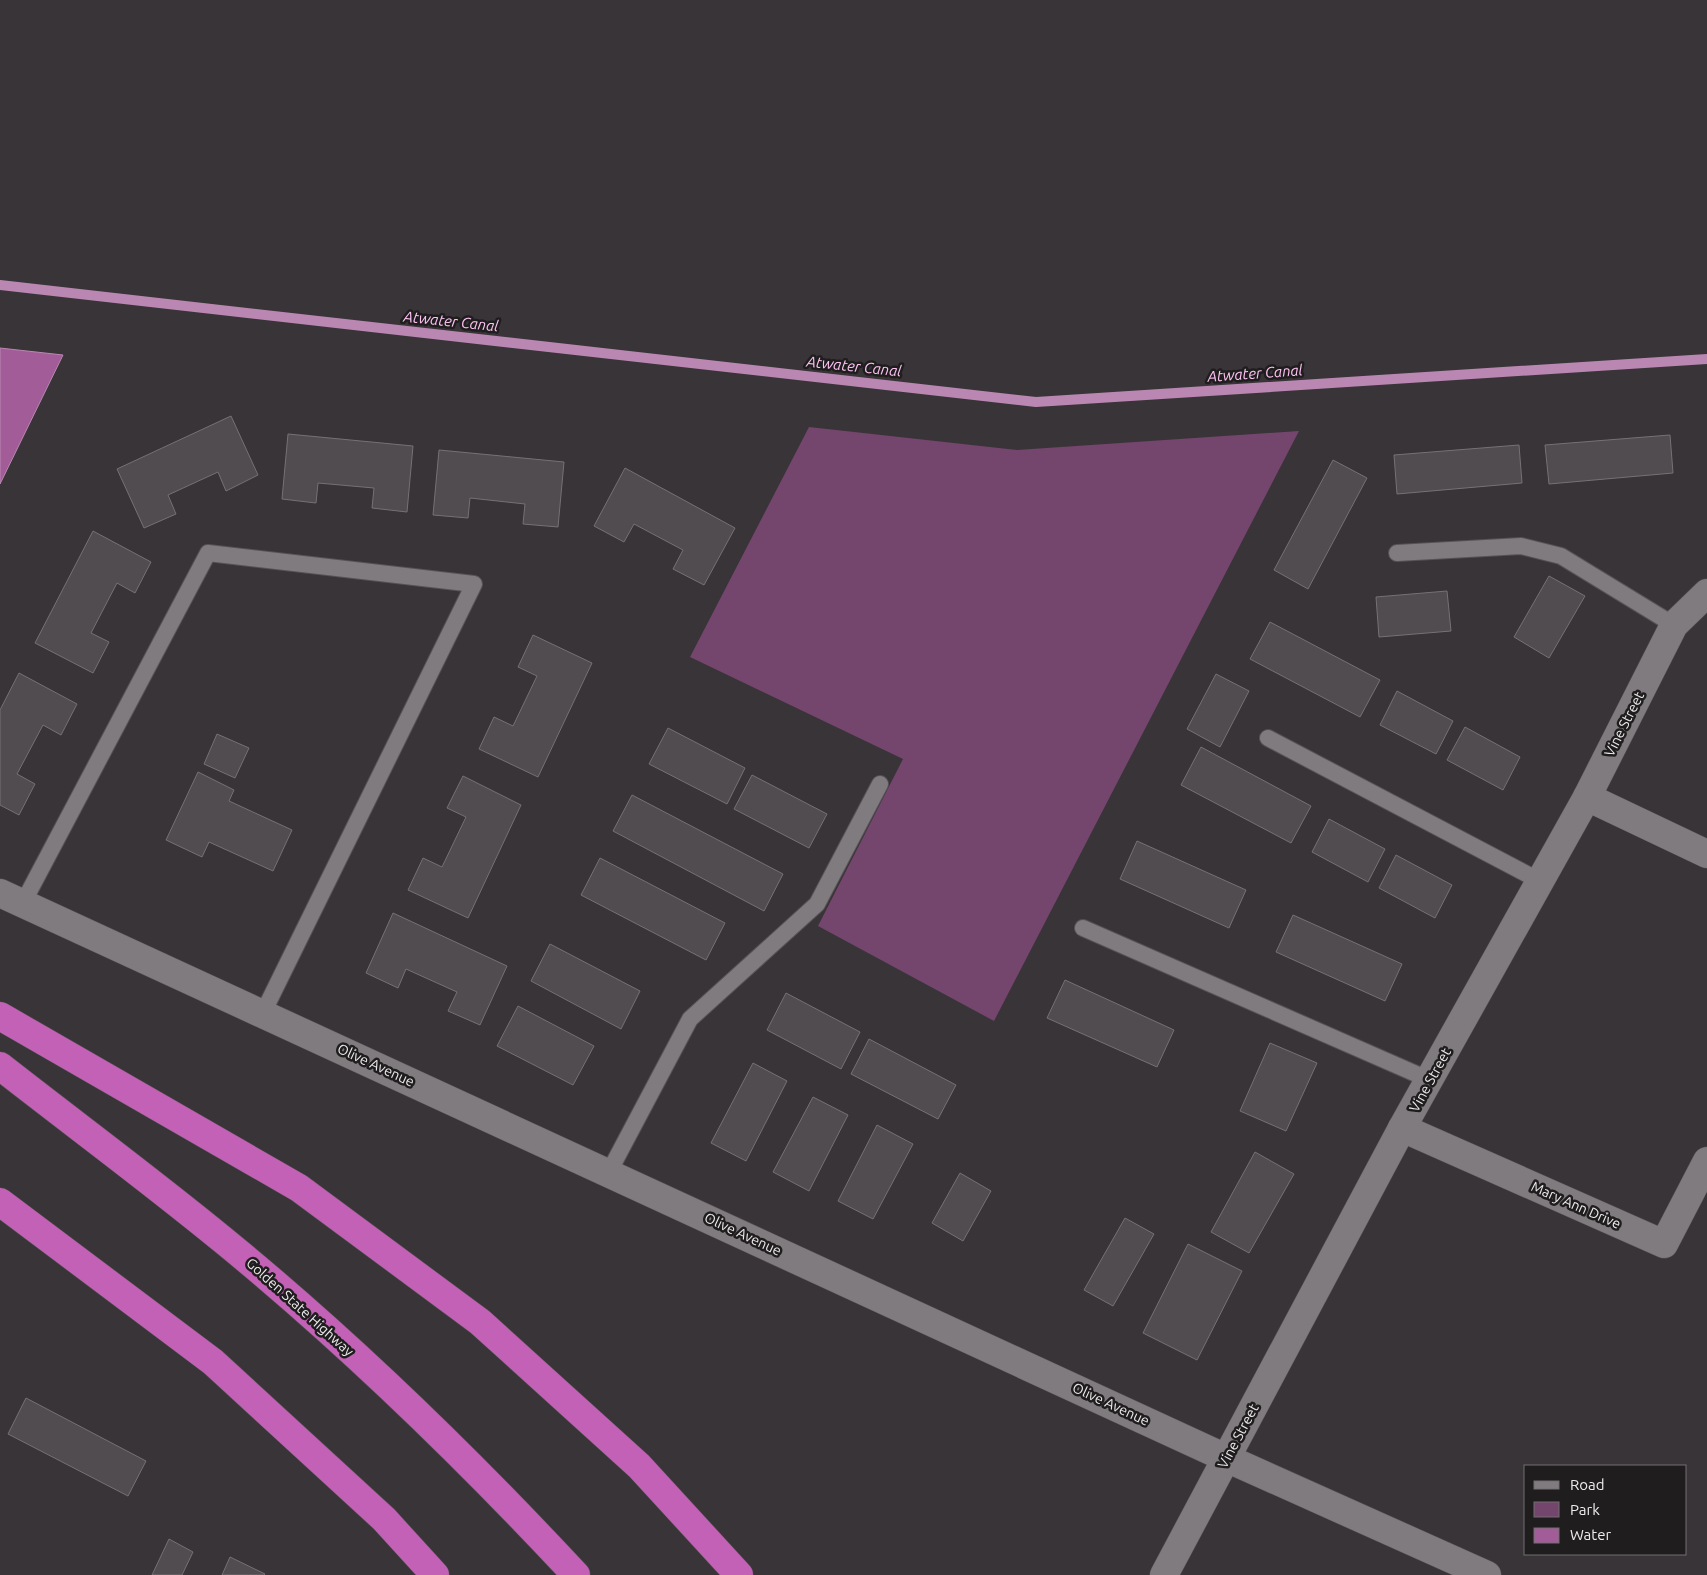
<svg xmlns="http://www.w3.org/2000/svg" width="1707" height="1575" viewBox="0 0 1707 1575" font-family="Ubuntu,sans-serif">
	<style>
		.green { fill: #74456d }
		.water { fill: #a25c98; stroke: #b987b2 }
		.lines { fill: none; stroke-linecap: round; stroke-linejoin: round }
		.stream { stroke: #b987b2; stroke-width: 10 }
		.building { fill: #514c50; stroke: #767175 }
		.service-casing { stroke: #565255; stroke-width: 18 }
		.minor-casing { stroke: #565255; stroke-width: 29 }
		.secondary-casing { stroke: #565255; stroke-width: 29 }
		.motorway-casing { stroke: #565255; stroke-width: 29 }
		.service { stroke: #807b7f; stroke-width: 16 }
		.minor { stroke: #807b7f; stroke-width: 28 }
		.secondary { stroke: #807b7f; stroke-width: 28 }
		.motorway { stroke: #c261b5; stroke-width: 28 }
		.labels { text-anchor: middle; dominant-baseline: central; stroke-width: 5; stroke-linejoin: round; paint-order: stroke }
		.street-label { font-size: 14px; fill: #eeebed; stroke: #1f1d1e }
		.water-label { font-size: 15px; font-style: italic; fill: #fdc3f3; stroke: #1f1d1e }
	</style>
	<rect width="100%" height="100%" fill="#393438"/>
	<path class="green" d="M809 427 1017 450 1299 431 994 1021 818 926 903 759 690 657Z"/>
	<path class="water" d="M0 348 63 355 0 484Z"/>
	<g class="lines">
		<path class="stream" d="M0 285 1036 402 1707 359"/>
	</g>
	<g class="building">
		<path d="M231 416 258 475 226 491 218 472 168 495 176 514 144 528 117 469Z"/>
		<path d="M288 434 413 446 407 512 372 508 374 488 318 483 316 503 282 499Z"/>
		<path d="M1670 435 1673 473 1549 484 1545 445Z"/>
		<path d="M1519 445 1522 483 1397 494 1394 455Z"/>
		<path d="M439 450 564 462 558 527 523 524 525 504 470 498 468 518 433 515Z"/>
		<path d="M1333 460 1367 478 1308 589 1274 570Z"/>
		<path d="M625 468 735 528 704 585 673 569 683 550 634 524 624 542 594 526Z"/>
		<path d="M93 531 151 562 135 593 117 583 91 633 109 642 93 673 35 643Z"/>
		<path d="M1549 576 1585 596 1549 658 1514 637Z"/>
		<path d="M1447 591 1451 631 1379 637 1376 597Z"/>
		<path d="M1270 622 1380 680 1360 717 1250 659Z"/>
		<path d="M533 635 592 663 538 777 479 749 494 717 513 726 537 676 518 667Z"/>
		<path d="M19 673 77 704 61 735 43 725 17 774 35 784 19 815 0 805V710Z"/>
		<path d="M1216 674 1249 691 1220 747 1187 729Z"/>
		<path d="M1397 691 1453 721 1436 754 1380 725Z"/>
		<path d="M1465 727 1520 757 1503 790 1447 760Z"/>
		<path d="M668 728 745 768 727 804 649 764Z"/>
		<path d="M217 734 249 748 235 778 204 764Z"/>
		<path d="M1201 747 1311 806 1291 843 1181 785Z"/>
		<path d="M198 772 234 790 229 801 292 830 273 871 209 842 202 857 166 840Z"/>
		<path d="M752 775 827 814 809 848 734 809Z"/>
		<path d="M463 776 521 805 468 918 408 890 423 858 442 867 466 817 447 808Z"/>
		<path d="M632 795 783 874 764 911 613 831Z"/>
		<path d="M1329 819 1385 849 1368 882 1312 852Z"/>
		<path d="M1137 841 1246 890 1229 928 1120 879Z"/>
		<path d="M1396 855 1452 885 1435 918 1379 888Z"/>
		<path d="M600 858 725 923 706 960 581 895Z"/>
		<path d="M393 913 507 966 480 1025 448 1011 457 992 406 969 398 988 366 973Z"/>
		<path d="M1293 915 1402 964 1385 1001 1276 952Z"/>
		<path d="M550 944 640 991 621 1029 531 981Z"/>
		<path d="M1065 980 1174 1030 1157 1067 1047 1018Z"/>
		<path d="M786 993 860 1032 841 1069 767 1030Z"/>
		<path d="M518 1006 594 1046 573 1085 497 1046Z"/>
		<path d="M869 1039 956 1085 938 1119 851 1074Z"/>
		<path d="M1270 1043 1317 1063 1286 1131 1240 1111Z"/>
		<path d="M753 1063 787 1081 746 1161 711 1143Z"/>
		<path d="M813 1097 848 1115 809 1191 773 1172Z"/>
		<path d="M877 1125 913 1144 873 1219 838 1201Z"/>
		<path d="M1255 1152 1294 1174 1249 1253 1211 1232Z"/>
		<path d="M960 1173 991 1191 963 1241 932 1223Z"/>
		<path d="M1125 1218 1154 1234 1113 1306 1084 1290Z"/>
		<path d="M1188 1244 1242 1271 1197 1360 1143 1333Z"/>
		<path d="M26 1398 146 1461 128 1496 8 1434Z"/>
		<path d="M169 1539 193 1552 182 1575H152Z"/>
		<path d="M230 1557 265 1574 264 1575H222Z"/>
	</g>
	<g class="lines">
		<defs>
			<g id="service">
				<path d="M1397 553 1521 546 1561 556 1674 625"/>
				<path d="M1268 738 1540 881"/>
				<path d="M23 903 208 553 474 584 263 1013"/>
				<path d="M1083 928 1430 1080"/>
				<path d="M609 1172 690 1019 817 904 880 784"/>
			</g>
			<g id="minor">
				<path d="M1587 797 1707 854"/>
				<path d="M1402 1128 1664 1244 1707 1161"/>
				<path d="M1164 1575 1402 1128 1587 797 1674 625 1707 593"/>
			</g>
			<path id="secondary" d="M0 893 1226 1458 1487 1575"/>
			<g id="motorway">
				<path d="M0 1016 299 1188 480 1322 639 1466 739 1575"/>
				<path d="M0 1066C74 1124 150 1180 223 1240 348 1342 465 1456 576 1575"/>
				<path d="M0 1202 213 1362 384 1519 435 1575"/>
			</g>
		</defs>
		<use href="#service" class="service-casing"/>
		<use href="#minor" class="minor-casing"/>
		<use href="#secondary" class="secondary-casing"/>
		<use href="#motorway" class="motorway-casing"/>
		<use href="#service" class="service"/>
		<use href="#minor" class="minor"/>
		<use href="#secondary" class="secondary"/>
		<use href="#motorway" class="motorway"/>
	</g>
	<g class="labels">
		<g class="street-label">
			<text transform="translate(1624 724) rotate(-63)">Vine Street</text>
			<text transform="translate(376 1065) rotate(25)">Olive Avenue</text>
			<text transform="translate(1430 1080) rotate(-61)">Vine Street</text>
			<text transform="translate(1576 1205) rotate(24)">Mary Ann Drive</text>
			<text transform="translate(743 1234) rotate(25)">Olive Avenue</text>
			<text transform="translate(300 1307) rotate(42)">Golden State Highway</text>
			<text transform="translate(1111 1404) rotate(25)">Olive Avenue</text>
			<text transform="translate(1238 1436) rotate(-62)">Vine Street</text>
		</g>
		<g class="water-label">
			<text transform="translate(451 321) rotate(6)">Atwater Canal</text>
			<text transform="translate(854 366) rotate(6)">Atwater Canal</text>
			<text transform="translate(1255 373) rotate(-4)">Atwater Canal</text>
		</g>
	</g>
	<rect x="1524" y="1465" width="162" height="90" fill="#1f1d1e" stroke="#726f71"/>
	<rect x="1534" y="1481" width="25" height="8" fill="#807b7f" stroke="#726f71"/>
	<text x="1570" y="1490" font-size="15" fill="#eeebed">Road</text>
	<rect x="1534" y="1502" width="25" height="15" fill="#74456d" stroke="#726f71"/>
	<text x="1570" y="1515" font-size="15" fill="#eeebed">Park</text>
	<rect x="1534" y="1528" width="25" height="15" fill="#a25c98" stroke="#726f71"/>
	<text x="1570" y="1540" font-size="15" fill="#eeebed">Water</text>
</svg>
